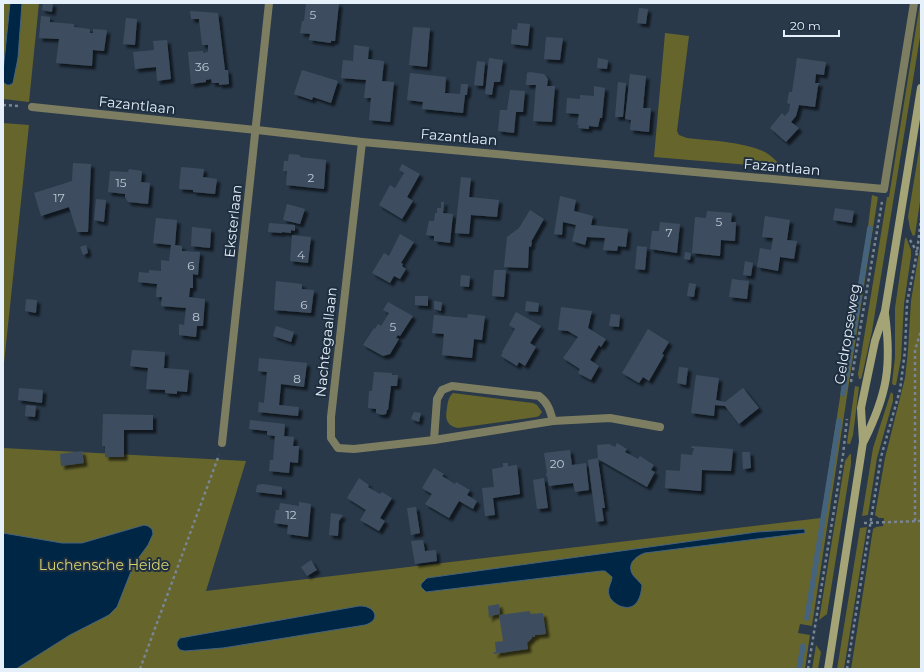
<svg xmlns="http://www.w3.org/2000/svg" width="924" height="672" viewBox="0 0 924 672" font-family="Montserrat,sans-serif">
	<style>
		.green { fill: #66652c }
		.water { fill: #002646; stroke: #45637c }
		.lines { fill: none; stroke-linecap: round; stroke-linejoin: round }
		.stream { stroke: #45637c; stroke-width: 5.5 }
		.building { fill: #3c4e5f; filter: url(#shadow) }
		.path { stroke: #788594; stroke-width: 2.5; stroke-dasharray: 3 3; stroke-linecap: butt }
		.street { stroke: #7d7d61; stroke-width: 8 }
		.secondary { stroke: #a4a476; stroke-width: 8 }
		.labels { text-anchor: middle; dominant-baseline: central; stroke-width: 4; stroke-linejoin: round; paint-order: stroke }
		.number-label { font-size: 12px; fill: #bcc8d4 }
		.street-label { font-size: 14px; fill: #e6f0fb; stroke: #1f2f3f }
		.park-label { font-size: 14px; fill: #d6d471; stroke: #1f2f3f }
	</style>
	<defs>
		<filter id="shadow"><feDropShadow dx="3.5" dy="3.5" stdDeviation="1" flood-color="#0009"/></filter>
	</defs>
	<rect width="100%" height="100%" fill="#29394a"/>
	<g class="green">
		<path d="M3 3H10L3 72Z"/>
		<path d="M22 3H39L29 102 3 99V82L7 85H10L16 69Z"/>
		<path d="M920 3 921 31 872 331 862 376 861 379H859L858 374 887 197H889Z"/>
		<path d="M665 33 689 36 677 131 679 135 687 138C712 141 741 141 765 152 772 156 778 163 784 168L654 157Z"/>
		<path d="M3 123 29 125 3 373Z"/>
		<path d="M921 138V195L915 235 913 236 910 229 908 217Z"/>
		<path d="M872 195 878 197C855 340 834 483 812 626L800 624 798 633 810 635 805 669H3V448L246 461 206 591 821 518 850 334 868 227Z"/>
		<path d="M906 237 911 250V256L904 304 901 359 896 385H893L892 383 895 357V308L905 239Z"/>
		<path d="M921 240V669H851L873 529 876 527 883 526 884 518H879L875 515 885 458 905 378 908 350 911 301Z"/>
		<path d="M855 386 859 387 853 435 850 444H848L847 443Z"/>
		<path d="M891 392 893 394V401L877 458 868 515 862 516 873 448Z"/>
		<path d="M453 393 533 403 537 405 542 412 539 416 536 417 458 428C446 426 445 418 447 408 448 402 448 398 453 393Z"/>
		<path d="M851 454V464L827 614 819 620 845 461 850 454Z"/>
		<path d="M867 527 844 669H837L860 528Z"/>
		<path d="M816 645 821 652 818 669H812Z"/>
	</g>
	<g class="water">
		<path d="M10 3H22L18 58 13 83 10 85H7L3 82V72Z"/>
		<path d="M144 525 148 526 152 529 153 534 148 545 134 564 117 607 109 615 70 635 16 669H3V533L62 543H82Z"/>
		<path d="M804 529 805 531V533L645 553C636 556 626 564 633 575 635 578 639 581 642 585 641 598 636 612 620 606 616 604 610 600 609 595 607 588 612 582 612 577L605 571H601L426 592 421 587V584L427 578 757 532Z"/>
		<path d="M359 606C375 605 382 620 365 625L223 648 185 651 180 650 177 646V642L180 638Z"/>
	</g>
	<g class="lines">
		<g class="stream">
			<path d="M843 394 870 228"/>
			<path d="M807 618 839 421"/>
			<path d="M799 669 803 646"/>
		</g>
	</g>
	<g class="building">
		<path d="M43 3H53L52 12 42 10Z"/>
		<path d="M306 3H339L335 41H331V43L309 40 310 34 300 33 302 21H304Z"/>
		<path d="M639 8 648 9 646 24 637 23Z"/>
		<path d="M190 11 218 13 225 70H228L229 84 219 85V83H212L211 79 206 80V82L191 84 188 52 203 51V53L208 52V45H202L199 19H191Z"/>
		<path d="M41 16 50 17V22L74 24V27L90 29V33H93V29L107 30 104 51 93 50 92 66 56 63 59 39 39 38Z"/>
		<path d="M126 18 137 19 135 45 123 44Z"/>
		<path d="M518 23 530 24 528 46 511 44 512 29 517 30Z"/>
		<path d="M413 27 430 28 427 67 409 65Z"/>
		<path d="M546 37 563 38 560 60 544 59Z"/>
		<path d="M167 40 171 79 157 81 156 67 135 69 133 52 154 50 153 41Z"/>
		<path d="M354 45 369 47 368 59 384 61 382 81 394 82 390 122 369 120 371 98H364L366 80 341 78 343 60 353 61Z"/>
		<path d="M489 58 503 60 500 82H494L492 95 485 94Z"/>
		<path d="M598 58 608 60 607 69 597 68Z"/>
		<path d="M797 58 826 62 824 75 816 74 815 83H820L818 86 815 107 799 105 796 116 791 122 799 128 786 142 770 128 782 113 785 116 789 111 790 104 787 103 789 92H792Z"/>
		<path d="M477 61 485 62 483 86 474 85Z"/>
		<path d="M302 70 338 81 331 103 313 97 312 100 294 94Z"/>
		<path d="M530 72 544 74 548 79 547 86H555L552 122 533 121 536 85H526L527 73Z"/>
		<path d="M410 73 446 77 445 93 460 94 461 84H468L467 95H465L463 113 422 109 423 102 407 100Z"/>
		<path d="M630 74 646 76 643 108H651L649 132 630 130 631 120 625 119Z"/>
		<path d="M618 82 626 83 623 117H615Z"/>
		<path d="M594 86 605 88 602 118H600L598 127 589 126V129L578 128 579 125H577L579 114 566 113 567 98 580 99V95L594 96Z"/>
		<path d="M510 90 525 91 523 112H516L514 133 498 131 500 110H507Z"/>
		<path d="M289 154 300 155V157L326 160 324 189 286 185 287 171H283L284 161H288Z"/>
		<path d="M73 163 91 164 88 232H77L69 207 41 216 34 193 72 181Z"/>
		<path d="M402 164 420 174 407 197 413 201 402 219 379 205 390 185 395 188 404 173 399 170Z"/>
		<path d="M181 167 204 169 203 177 217 179 215 194 193 192V190L179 189Z"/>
		<path d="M129 169 142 171 141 182 150 183 148 204 128 202 125 197V194L108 192 110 171 128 172Z"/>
		<path d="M461 177 471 178 469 197 499 200 497 217 471 215 469 234 455 233Z"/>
		<path d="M560 196 576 200 574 211 593 216 591 225 628 229 626 247 618 246 617 251 603 250 605 238 587 237 585 245 572 241 576 225 563 222 562 235 554 234Z"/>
		<path d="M96 199 106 200 104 222 94 220Z"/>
		<path d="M441 202H444L443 213 453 214 450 243 434 241V236L426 235 429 221H434L435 213H437V208H441Z"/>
		<path d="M287 204 305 209 300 224 283 220Z"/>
		<path d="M835 208 854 211 852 223 833 220Z"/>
		<path d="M530 210 544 219 531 242H532L531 247 529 246 528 268 504 267 507 237 519 228Z"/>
		<path d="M707 211 732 213 731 222H736L735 241 721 240 720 256 692 253 695 217 706 218Z"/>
		<path d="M765 216 790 220 787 240 797 241 794 259 780 257 778 271 757 267 760 248 771 250 773 238 762 237Z"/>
		<path d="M156 218 177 220 175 245 182 246V251L200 252 198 275 193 274V288H190L189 297 205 299 203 326H197L196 337 179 335V324L184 325 186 308 161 306 162 297H156L157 284 138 282 139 272 149 273V270L161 271V260L169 261 171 245 153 243Z"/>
		<path d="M660 222 680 224 677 253 650 249 652 231H659Z"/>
		<path d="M269 223 295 225V231L291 230V233L282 232V233L268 232Z"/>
		<path d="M192 227 211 229 210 248 191 246Z"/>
		<path d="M400 234 414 242 401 263 403 264 402 266 406 269 400 279 394 276 390 283 372 273 384 253 389 256Z"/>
		<path d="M292 235 311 237 308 263 290 261Z"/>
		<path d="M86 245 88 253 83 255 80 247Z"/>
		<path d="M637 246 647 247 645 270 635 269Z"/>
		<path d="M685 252 691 253 690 260 684 259Z"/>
		<path d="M745 261 753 263 751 276 743 275Z"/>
		<path d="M494 270H506L504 297 492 296Z"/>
		<path d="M461 275 470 276 469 287 460 286Z"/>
		<path d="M732 279 749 281 747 299 729 297Z"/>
		<path d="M276 281 302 284V289L314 290 311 313 274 310Z"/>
		<path d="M689 283 696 284 694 297 687 296Z"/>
		<path d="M415 296H428V306L415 305Z"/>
		<path d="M26 299 37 300 36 313 25 311Z"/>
		<path d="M434 301 442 302 441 311 434 309Z"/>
		<path d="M526 301 539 303 538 312 525 311Z"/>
		<path d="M388 302 413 316 400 336 398 335 396 338 399 339 390 354 383 356 363 345 374 328 375 329 378 324 381 326 389 313 383 310Z"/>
		<path d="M561 307 592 311 588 328 606 339 601 347 599 345 590 360 599 366 591 380 578 373 580 369 563 358 578 337 568 331 558 330Z"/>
		<path d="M516 312 541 326 530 343 536 347 525 366 519 362 517 366 501 356 503 352H502L515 329 509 325Z"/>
		<path d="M468 314 485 316 482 340 474 339 472 358 442 355 444 334 432 333 434 315 467 318Z"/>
		<path d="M611 314 620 315 619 327 609 326Z"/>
		<path d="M276 326 294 332 291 342 273 336Z"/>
		<path d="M648 329 669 342 662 354 664 355 649 381 643 377 639 383 622 373Z"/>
		<path d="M132 350 165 352 164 368 189 370 187 392 177 391V394L165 393V390L146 389 148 368 130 366Z"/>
		<path d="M259 358 307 363 304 387 281 384 279 405 299 407 298 416 258 412 259 402 264 403 267 372 258 371Z"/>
		<path d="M679 367 688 368 686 385 677 383Z"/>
		<path d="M374 372 392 373V375H398L397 386H391L388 410H387L386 414 382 415 376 413V409L368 408 369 391H372Z"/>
		<path d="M696 375 719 378 716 400 725 402 743 388 759 408 739 424 725 406 715 405 714 416 691 413Z"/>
		<path d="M19 388 43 390 42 403 18 400Z"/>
		<path d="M26 405 36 406 35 417 25 416Z"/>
		<path d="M414 412 421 413 419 422 411 419Z"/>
		<path d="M103 414 153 415V430H124V457H105V446H102Z"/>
		<path d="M250 420 285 424 284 436 294 437 293 446H299L298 463 290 462 289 473 269 471 270 460H273L275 436 267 435V431L249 429Z"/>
		<path d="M617 443 627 449 625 452 638 459 640 456 654 465 651 470 655 472 647 487 598 459 605 508H602L604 521 596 522 588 460 598 458 597 445 609 444 615 447Z"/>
		<path d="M692 446 733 449 731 471 702 470 701 491 665 488 666 470 680 471 681 454 692 455 694 448H691Z"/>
		<path d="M570 450 572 465 586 463 589 490 575 492 573 483 549 486 547 476H546V473H547L544 453Z"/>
		<path d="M82 451 84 463 61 466 60 454Z"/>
		<path d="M742 452H750L751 468 743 469Z"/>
		<path d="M503 463H508V466L517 465 520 494 493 498 495 515 485 516 482 488 494 487 492 469 503 467Z"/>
		<path d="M434 468 444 474 442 476 455 484 456 482 470 490 467 495 477 501 473 509 459 501 449 518 425 504 432 494 422 488Z"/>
		<path d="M359 478 369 485 368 487 380 494 382 492 392 498 380 518 385 521 379 531 360 520 366 510 347 498Z"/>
		<path d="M544 478 548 508 537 509 533 480Z"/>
		<path d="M263 484 282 487V495L256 492 257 485Z"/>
		<path d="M299 502 311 504 308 537 287 534 288 525 274 523 276 510H279L280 503 299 506Z"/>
		<path d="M416 507 420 533 411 535 407 508Z"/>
		<path d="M331 513 343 515 339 521 338 536 329 535Z"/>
		<path d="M423 540 425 551 436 550 437 561 415 564 411 541Z"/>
		<path d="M311 560 317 570 307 576 301 567Z"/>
		<path d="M499 604 500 614 490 616 491 618H489L488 606Z"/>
		<path d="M530 611V614L543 613 546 634 535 635V637H533L532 636V638L527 643 528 649 494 654V652H496L495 642 503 641 499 615Z"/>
	</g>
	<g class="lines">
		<g class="path">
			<path d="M3 105 20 106"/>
			<path d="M910 240 917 252"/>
			<path d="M851 382 882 202"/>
			<path d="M915 521V350L921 331"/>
			<path d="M864 523 921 521"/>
			<path d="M140 669 219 455"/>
			<path d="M808 669 843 455 847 419"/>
			<path d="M847 669 881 457 900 390 905 351 907 303 917 252 921 219"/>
		</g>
		<g class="street">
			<path d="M32 107 257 130 362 142 884 189 914 3"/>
			<path d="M362 142 331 417V438L338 448 354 449 434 440 553 421 610 418 660 427"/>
			<path d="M434 440 437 399 442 390 452 386 539 396C548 403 550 410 553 421"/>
			<path d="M222 443 269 3"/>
		</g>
		<g class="secondary">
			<path d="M864 441C887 394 892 367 885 314"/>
			<path d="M828 669 863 442 861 408 875 341 885 311 921 88"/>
		</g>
	</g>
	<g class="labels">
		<g class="number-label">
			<text x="313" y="14">5</text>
			<text x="202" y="66">36</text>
			<text x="311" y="177">2</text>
			<text x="121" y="182">15</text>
			<text x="59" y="197">17</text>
			<text x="719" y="221">5</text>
			<text x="669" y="232">7</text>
			<text x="301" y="254">4</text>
			<text x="191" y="265">6</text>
			<text x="304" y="304">6</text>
			<text x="196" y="316">8</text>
			<text x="393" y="326">5</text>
			<text x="297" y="378">8</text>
			<text x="557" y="463">20</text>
			<text x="291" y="514">12</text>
		</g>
		<g class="street-label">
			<text transform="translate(137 105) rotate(6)">Fazantlaan</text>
			<text transform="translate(459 137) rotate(5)">Fazantlaan</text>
			<text transform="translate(782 167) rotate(5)">Fazantlaan</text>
			<text transform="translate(233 221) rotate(-84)">Eksterlaan</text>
			<text transform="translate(847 334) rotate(-81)">Geldropseweg</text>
			<text transform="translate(326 342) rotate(-84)">Nachtegaallaan</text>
		</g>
		<g class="park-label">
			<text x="104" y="565">Luchensche Heide</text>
		</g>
	</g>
	<rect width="924" height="672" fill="none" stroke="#e6f0fb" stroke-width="8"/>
	<path d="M784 30v6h55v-6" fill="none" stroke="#e6f0fb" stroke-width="2"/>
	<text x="790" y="30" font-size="12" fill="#e6f0fb" stroke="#1f2f3f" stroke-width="3" paint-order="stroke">20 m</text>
</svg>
